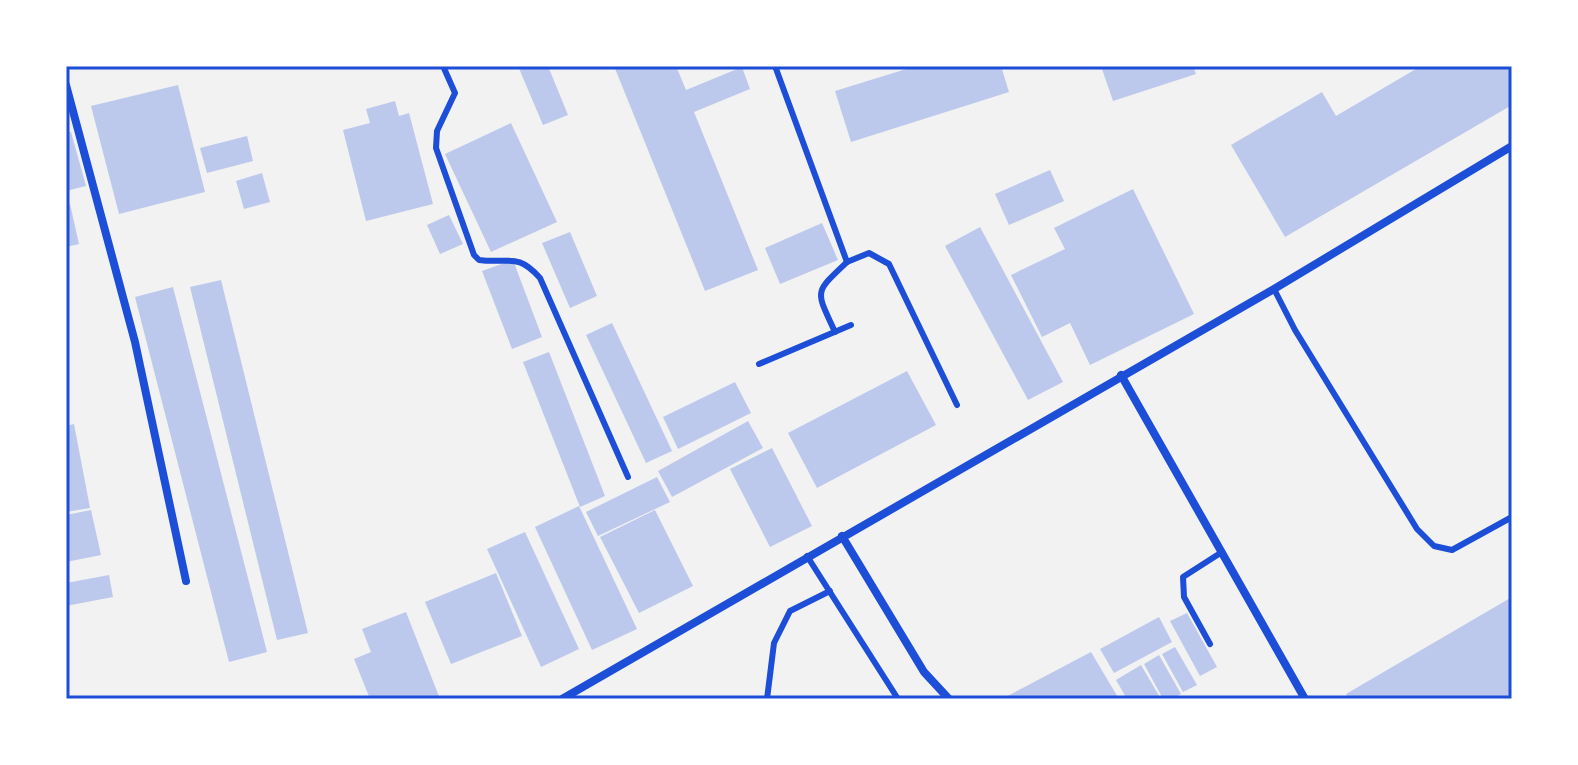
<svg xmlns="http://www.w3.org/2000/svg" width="1578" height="765" viewBox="0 0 1578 765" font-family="'PT Sans',sans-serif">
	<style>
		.building { fill: #bdc9ec }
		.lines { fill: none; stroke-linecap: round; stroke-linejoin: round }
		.service { stroke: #1d4ed8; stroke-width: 6 }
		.minor { stroke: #1d4ed8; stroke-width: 8 }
		.neatline { fill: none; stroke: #1d4ed8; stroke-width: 3 }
	</style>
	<rect width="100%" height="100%" fill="#f2f2f2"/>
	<g class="building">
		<path d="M518 66H548L568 115 543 125Z"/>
		<path d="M614 66H676L686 90 742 67 750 89 694 112 758 270 705 291Z"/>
		<path d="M916 66H1001L1009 92 851 142 835 91Z"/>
		<path d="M1101 66H1193L1196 74 1113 101Z"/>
		<path d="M1421 66H1512V105L1285 237 1231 145 1322 92 1336 116Z"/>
		<path d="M178 85 205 192 119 214 91 106Z"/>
		<path d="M395 101 399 116 409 113 433 204 366 221 343 130 370 123 366 109Z"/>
		<path d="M511 123 557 222 491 252 445 154Z"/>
		<path d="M71 132 86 186 66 191V133Z"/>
		<path d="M247 136 253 161 207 173 200 148Z"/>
		<path d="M1050 170 1064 201 1009 225 995 194Z"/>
		<path d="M262 173 270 202 244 209 236 181Z"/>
		<path d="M1133 189 1194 314 1090 365 1070 323 1042 337 1011 275 1065 249 1054 228Z"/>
		<path d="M70 204 79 244 66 247V205Z"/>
		<path d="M449 215 463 244 440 254 427 225Z"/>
		<path d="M822 223 838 260 780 284 765 248Z"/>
		<path d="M980 227 1063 382 1028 400 945 246Z"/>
		<path d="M570 232 597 296 570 308 542 243Z"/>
		<path d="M513 260 542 337 512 349 482 271Z"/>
		<path d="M221 280 308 633 277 640 190 287Z"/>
		<path d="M173 287 267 652 229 662 135 297Z"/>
		<path d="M612 323 672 451 646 463 586 335Z"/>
		<path d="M549 352 605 496 580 507 523 362Z"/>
		<path d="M907 371 936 425 817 488 788 433Z"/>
		<path d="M735 382 751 413 678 449 663 417Z"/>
		<path d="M748 421 763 448 672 497 658 471Z"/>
		<path d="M74 424 90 508 66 512V426Z"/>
		<path d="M772 448 812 526 770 547 730 469Z"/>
		<path d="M657 477 670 502 598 536 586 512Z"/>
		<path d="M579 506 637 629 592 650 535 527Z"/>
		<path d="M91 510 101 555 66 562V515Z"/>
		<path d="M655 510 693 586 639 613 600 537Z"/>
		<path d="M525 532 579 649 541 667 487 549Z"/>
		<path d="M496 573 522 636 451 664 425 602Z"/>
		<path d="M109 575 113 597 66 606V583Z"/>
		<path d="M1512 597V699H1349L1346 694Z"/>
		<path d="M406 612 440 699H370L354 659 371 652 362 629Z"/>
		<path d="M1187 613 1217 667 1200 676 1170 621Z"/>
		<path d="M1159 617 1172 642 1114 673 1100 649Z"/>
		<path d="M1175 647 1197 685 1183 692 1162 654Z"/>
		<path d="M1091 652 1119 699H1002Z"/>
		<path d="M1159 655 1181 694 1172 699H1163L1144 664Z"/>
		<path d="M1141 665 1161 699H1127L1116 680Z"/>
	</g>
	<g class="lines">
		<g class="service">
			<path d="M443 66 455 93 437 131 436 148 474 255 479 260C509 264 517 252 540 278L628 477"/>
			<path d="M775 66 847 262 869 253 889 264 957 405"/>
			<path d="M1274 289 1295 330 1417 529 1434 546 1452 550 1512 517"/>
			<path d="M835 332C816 290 813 294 847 262"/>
			<path d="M759 364 851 325"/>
			<path d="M807 556 898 699"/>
			<path d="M1210 644 1184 597 1183 577 1222 552"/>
			<path d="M767 699 774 643 790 611 830 591"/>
		</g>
		<g class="minor">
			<path d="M66 85 135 342 186 581"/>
			<path d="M1121 375 1305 699"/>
			<path d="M842 536 924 672 949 699"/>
			<path d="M562 699 1274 289 1512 146"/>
		</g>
	</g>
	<rect width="1578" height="765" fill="none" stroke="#ffffff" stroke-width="136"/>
	<rect x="68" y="68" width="1442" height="629" class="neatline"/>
</svg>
